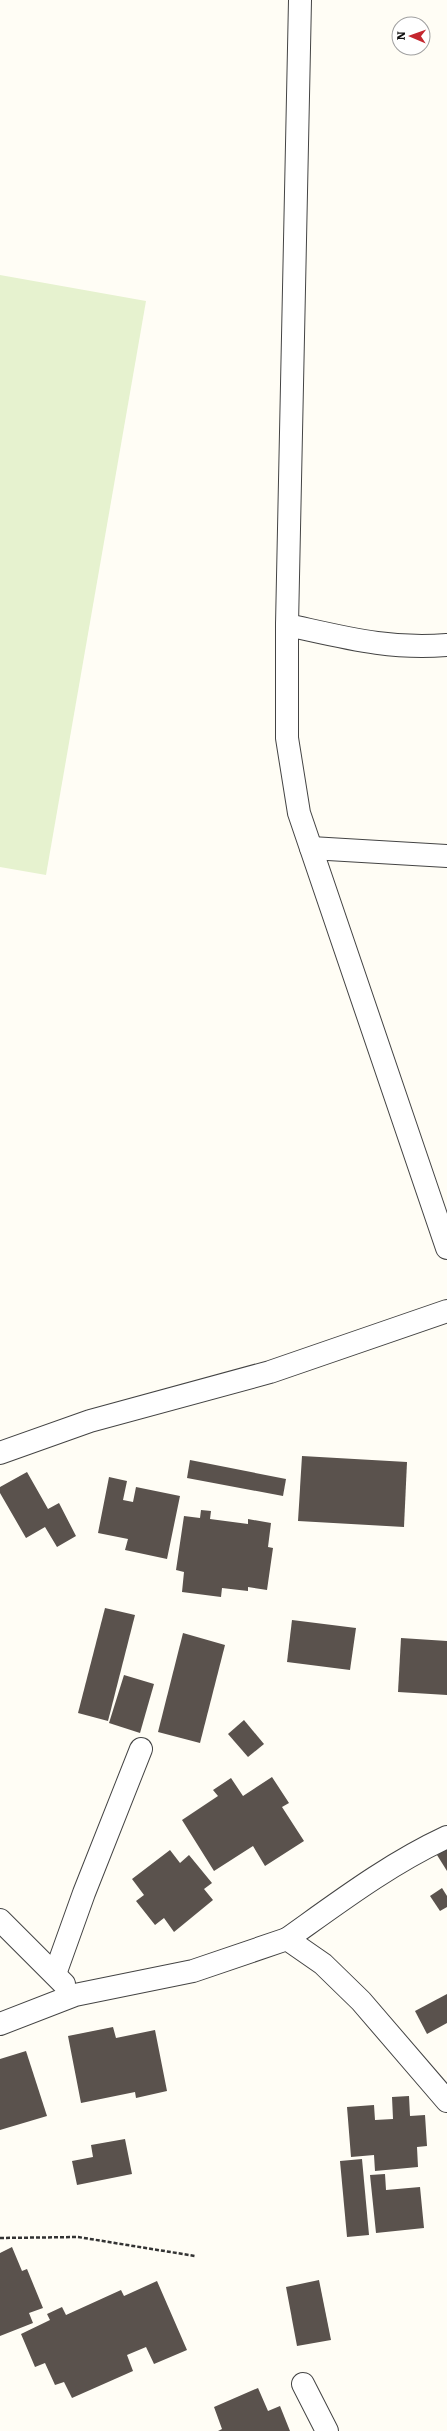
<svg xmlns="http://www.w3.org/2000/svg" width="447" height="2431" viewBox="0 0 447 2431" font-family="Literata,serif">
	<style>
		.pitch { fill: #e6f2cf }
		.building { fill: #5a524d }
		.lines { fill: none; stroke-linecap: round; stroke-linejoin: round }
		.minor-casing { stroke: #444; stroke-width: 24 }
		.path { stroke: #333; stroke-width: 2.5; stroke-dasharray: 4 2; stroke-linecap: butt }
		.minor { stroke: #fff; stroke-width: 22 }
	</style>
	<rect width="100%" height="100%" fill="#fffdf5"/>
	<path class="pitch" d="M0 275 146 301 46 875 0 867Z"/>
	<g class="building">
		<path d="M302 1456 407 1462 404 1527 298 1521Z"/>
		<path d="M190 1460 286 1479 283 1496 187 1478Z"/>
		<path d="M27 1472 48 1509 59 1503 76 1536 57 1547 45 1527 26 1538 0 1493V1487Z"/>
		<path d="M109 1477 127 1481 123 1500 133 1502 136 1487 180 1496 167 1559 125 1550 128 1539 98 1533Z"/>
		<path d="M201 1510 211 1511 210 1519 248 1524V1519L271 1523 268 1547 273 1548 267 1590 248 1587V1591L222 1588 221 1597 182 1592 184 1572 176 1570 184 1516 200 1518Z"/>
		<path d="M105 1608 135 1615 108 1721 78 1713Z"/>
		<path d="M292 1620 356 1628 350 1670 287 1662Z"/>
		<path d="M183 1633 225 1645 200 1743 158 1732Z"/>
		<path d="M401 1638 447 1641V1695L398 1692Z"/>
		<path d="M124 1675 154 1684 140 1733 109 1723Z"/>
		<path d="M244 1720 264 1744 248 1757 228 1734Z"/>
		<path d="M272 1777 289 1803 282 1807 304 1841 265 1866 253 1846 214 1871 182 1820 218 1796 213 1790 231 1778 243 1796Z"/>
		<path d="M447 1849V1871L437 1855Z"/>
		<path d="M170 1850 180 1863 189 1855 212 1883 204 1889 213 1900 174 1932 164 1918 155 1925 136 1901 144 1895 132 1879Z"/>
		<path d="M442 1888 447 1896V1907L440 1911 430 1896Z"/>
		<path d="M447 1994V2023L427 2034 415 2011Z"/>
		<path d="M113 2027 116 2038 155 2030 167 2091 136 2098 135 2092 81 2103 68 2036Z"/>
		<path d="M26 2051 47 2116 0 2130V2059Z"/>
		<path d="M409 2096 410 2116 425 2115 427 2146 417 2147 418 2167 375 2171 374 2155 351 2157 347 2107 374 2105 375 2120 393 2119 392 2097Z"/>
		<path d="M125 2139 132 2174 77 2185 72 2161 93 2157 91 2145Z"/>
		<path d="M362 2159 369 2235 347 2237 340 2161Z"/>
		<path d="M385 2174 386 2190 420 2187 424 2228 376 2233 370 2175Z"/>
		<path d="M12 2247 22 2271 27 2269 43 2308 29 2313 33 2323 0 2336V2253Z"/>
		<path d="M319 2280 331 2340 297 2346 286 2287Z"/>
		<path d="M157 2281 187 2350 154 2364 146 2347 127 2355 133 2371 72 2398 64 2382 55 2385 45 2363 35 2367 21 2334 50 2320 47 2314 62 2307 66 2315 121 2290 124 2296Z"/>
		<path d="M258 2388 268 2411 280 2406 290 2431H218L222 2429 214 2407Z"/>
	</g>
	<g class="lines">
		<defs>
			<g id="minor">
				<path d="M300 0 287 625V738L299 813 447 1248"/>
				<path d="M287 625C343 637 389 650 447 645"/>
				<path d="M311 848 447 856"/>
				<path d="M0 1453 90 1421 270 1372 447 1311"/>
				<path d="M0 1920 64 1984"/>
				<path d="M287 1939C339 1902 389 1864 447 1837"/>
				<path d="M55 1974 84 1893 141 1749"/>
				<path d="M0 2024 75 1995 193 1971 287 1939 323 1964 361 2001 447 2101"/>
				<path d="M303 2384 327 2431"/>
			</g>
		</defs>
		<use href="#minor" class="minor-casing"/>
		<path class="path" d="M0 2238 78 2237 195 2256"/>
		<use href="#minor" class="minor"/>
	</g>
	<g transform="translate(411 36) rotate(272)"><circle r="19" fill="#ffffff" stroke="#a0a0a0"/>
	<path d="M0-3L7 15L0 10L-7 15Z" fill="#c4262e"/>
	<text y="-6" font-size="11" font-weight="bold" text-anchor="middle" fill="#111111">N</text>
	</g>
</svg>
